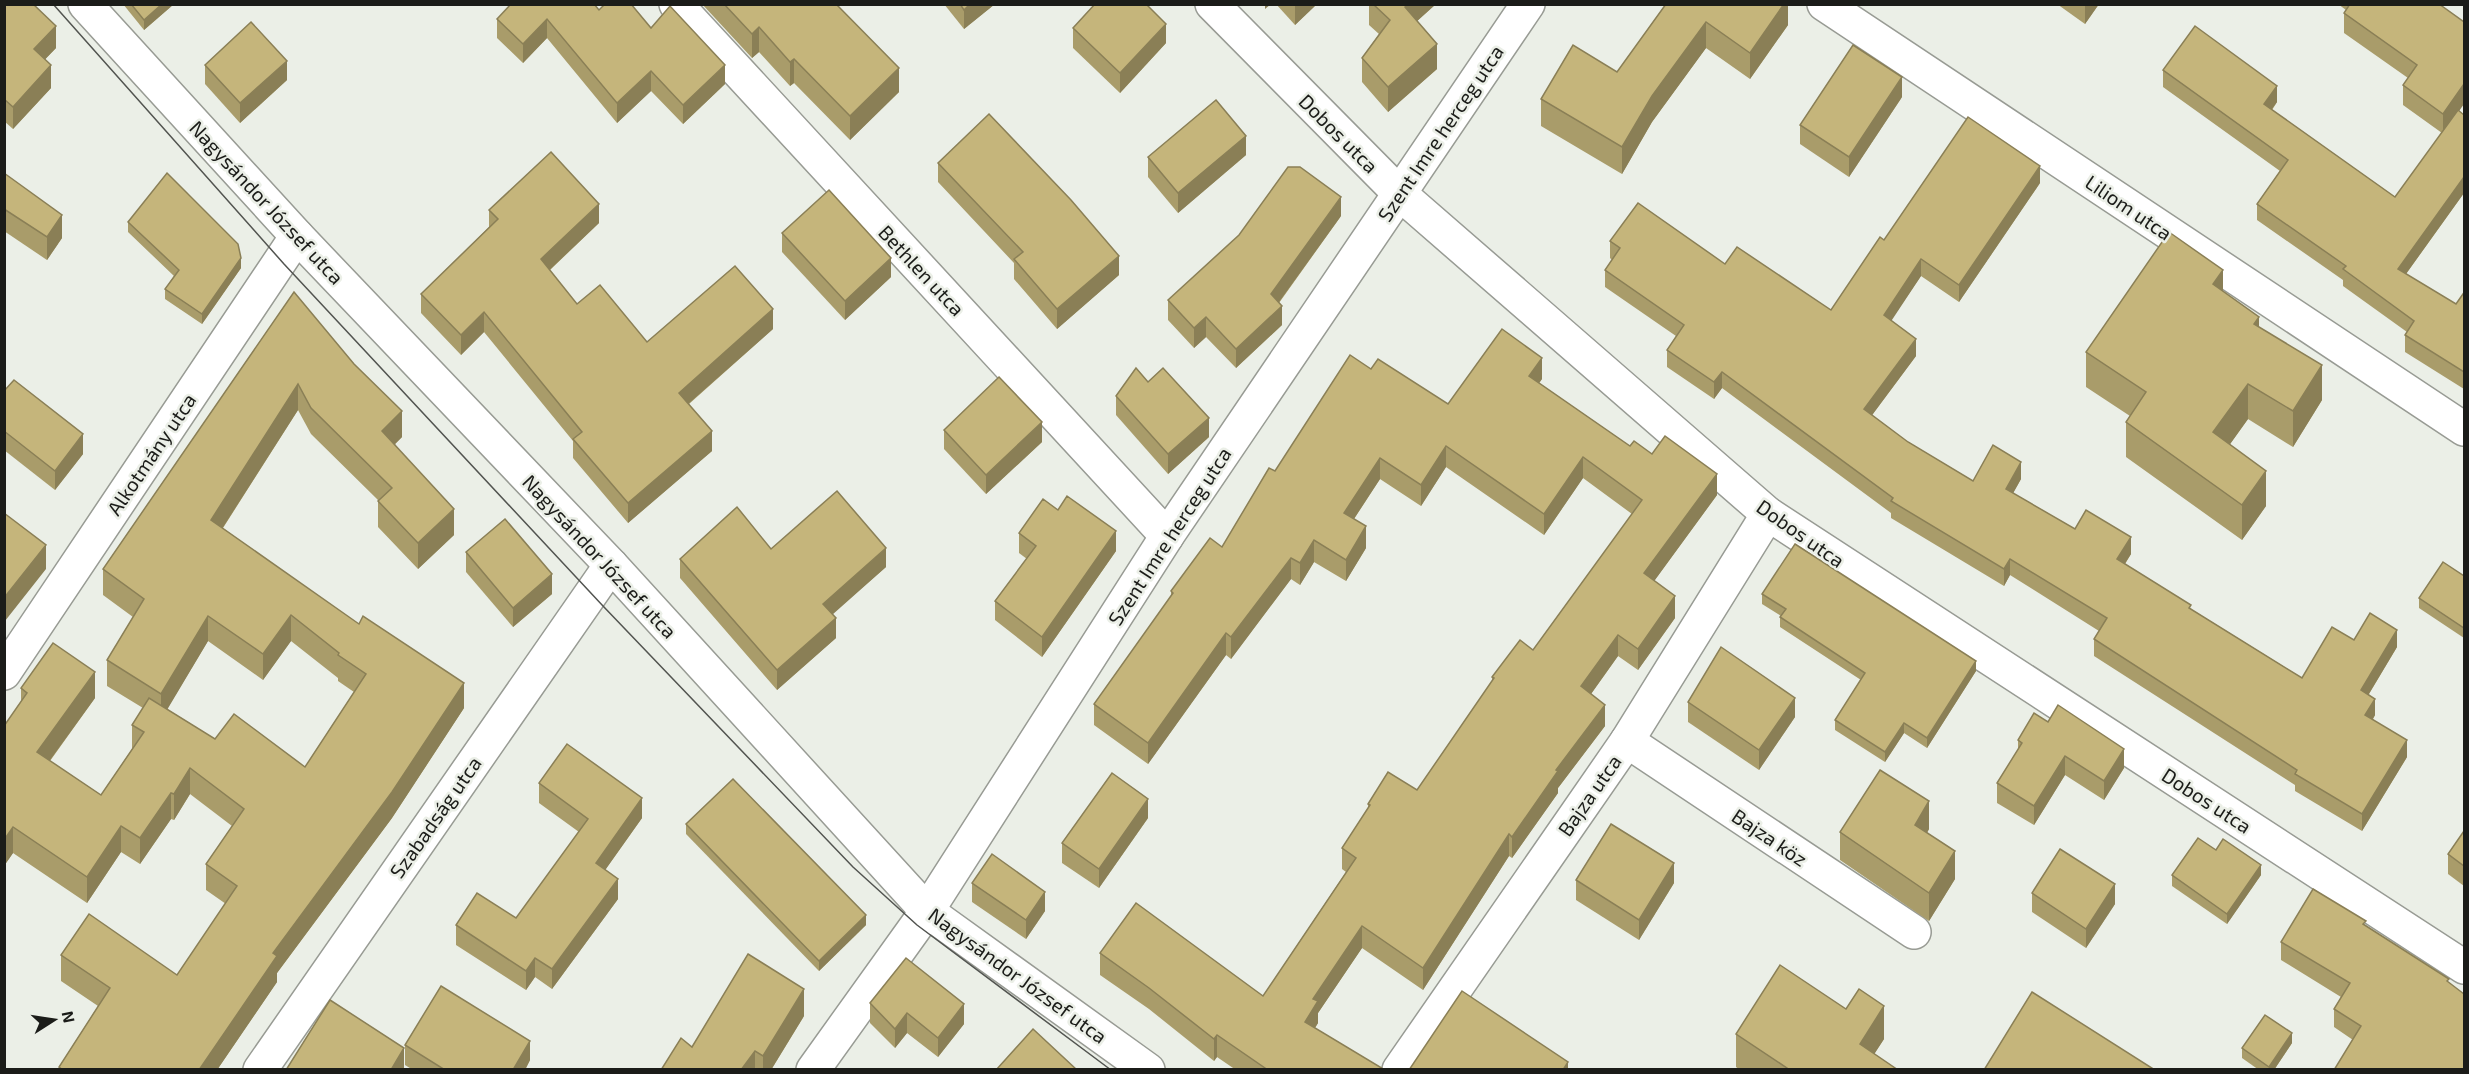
<svg xmlns="http://www.w3.org/2000/svg" width="2469" height="1074" viewBox="0 0 2469 1074" font-family="'Exo 2',sans-serif">
	<style>
		.lines { fill: none; stroke-linecap: round; stroke-linejoin: round }
		.street-casing { stroke: #989b94; stroke-width: 36 }
		.secondary-casing { stroke: #989b94; stroke-width: 36 }
		.street { stroke: #fff; stroke-width: 33 }
		.secondary { stroke: #fff; stroke-width: 33 }
		.tram { stroke: #525450; stroke-width: 1.5 }
		.wall { fill: #a99c6a; fill-rule: evenodd }
		.shaded-wall { fill: #8a7f56 }
		.building { fill: #c5b57b; stroke: #8a7f56; stroke-width: 1.5 }
		.labels { text-anchor: middle; dominant-baseline: central; stroke-width: 5; stroke-linejoin: round; paint-order: stroke }
		.street-label { font-size: 20px; fill: #1b1c19; stroke: #ebefe7 }
	</style>
	<rect width="100%" height="100%" fill="#ebefe7"/>
	<g class="lines">
		<defs>
			<g id="street">
				<path d="M676 4 1167 536"/>
				<path d="M1212 4 1399 193 1768 514 2464 967"/>
				<path d="M1824 4 2464 429"/>
				<path d="M4 673 297 236"/>
				<path d="M1627 741 1914 932"/>
				<path d="M260 1070 611 565"/>
				<path d="M1399 1070 1627 741 1768 514"/>
			</g>
			<g id="secondary">
				<path d="M85 4 297 236 611 565 927 911 1148 1070"/>
				<path d="M813 1070 927 911 1167 536 1528 4"/>
			</g>
		</defs>
		<use href="#street" class="street-casing"/>
		<use href="#secondary" class="secondary-casing"/>
		<use href="#street" class="street"/>
		<use href="#secondary" class="secondary"/>
		<path class="tram" d="M53 4 284 264 603 606 853 867 917 925 1111 1070"/>
	</g>
	<g class="wall">
		<path d="M4 4 56 48 45 59 51 88 13 129 4 121Z"/>
		<path d="M123 4H174L144 30Z"/>
		<path d="M702 4H836L899 92 850 140 794 83 790 86 759 52 752 58Z"/>
		<path d="M944 4H995L964 29Z"/>
		<path d="M1276 4H1317L1295 25Z"/>
		<path d="M1369 4H1436L1417 21 1437 69 1388 112 1362 82V58L1379 34 1369 25Z"/>
		<path d="M1664 4H1788V25L1750 79 1706 48 1652 122 1622 174 1541 126V99L1617 72 1665 5Z"/>
		<path d="M2057 4H2099L2085 24Z"/>
		<path d="M2338 4H2439L2459 111 2464 115V193L2406 274 2456 304 2464 295V389L2405 352V335L2407 332 2343 286V280L2257 220V204L2280 171 2163 87V70L2277 102 2272 110 2395 197 2442 133 2403 105V85L2408 78 2344 33V13L2346 10Z"/>
		<path d="M599 10 651 28 725 84 683 124 651 91 617 123 547 38 523 63 497 38V19Z"/>
		<path d="M1073 28 1166 43 1120 93 1073 48Z"/>
		<path d="M205 65 287 80 240 123 205 84Z"/>
		<path d="M1902 97 1849 177 1800 144V125Z"/>
		<path d="M1246 155 1178 213 1148 177V157Z"/>
		<path d="M938 163 1119 275 1057 329 1014 279V263L938 182Z"/>
		<path d="M4 173 62 238 47 260 4 231Z"/>
		<path d="M2040 183 1959 302 1921 276 1891 320 1916 356 1872 415 1908 442 1973 481 2021 479 2013 493 2075 529 2131 554 2125 564 2191 609 2302 678 2354 640 2397 647 2369 694 2375 715 2373 719 2407 757 2362 831 2295 791V785L2094 656V639L2099 631 2010 575 2004 586 1891 518V513L1722 388 1714 399 1667 367V350L1676 336 1605 287V270L1612 260 1610 258V241L1725 264 1831 310 1884 240Z"/>
		<path d="M489 210 599 223 550 270 577 304 647 342 773 329 689 404 712 451 628 523 573 458V441L484 332 461 355 421 313V294L489 227Z"/>
		<path d="M1341 216 1279 303 1282 325 1236 368 1206 337 1194 348 1168 320V300Z"/>
		<path d="M128 222 241 268 202 324 165 299V289L174 276 128 232Z"/>
		<path d="M782 233 891 277 845 320 782 252Z"/>
		<path d="M294 292 402 437 395 444 454 535 418 569 378 527V500L311 434 298 410 223 528 464 708 392 818 277 973V982L217 1070H59V1067L98 1006 61 981V955L177 975 226 904 206 890V864L232 826 190 794 174 820 171 819 140 864 121 852 87 903 13 853 4 866V726L21 702V688L95 698 50 761 101 795 132 749V725L143 708 107 686V660L133 617 103 595V569ZM208 641 263 680 291 641 338 678V681L354 692 305 767 215 739 167 709Z"/>
		<path d="M2223 292 2259 327 2322 400 2293 447 2248 419 2230 444 2266 506 2242 540 2126 457V422L2130 416 2086 387V352Z"/>
		<path d="M1371 369 1448 404 1542 379 1539 383 1630 446 1652 454 1717 495 1654 581 1675 618 1638 670 1618 656 1591 694 1605 726 1558 788V793L1512 858 1509 856 1423 990 1362 948 1318 1013V1023L1315 1028 1385 1070H1236L1217 1057 1214 1061 1149 1009 1100 975V953L1263 996 1346 872 1342 869V848L1368 808V804L1417 790 1492 682V677L1533 650 1632 514 1583 478 1544 535 1446 467 1421 506 1380 479 1354 519 1366 548 1346 581 1314 562 1300 585 1291 579 1231 659 1226 655 1148 764 1094 725V704L1171 597V591L1222 547 1275 471Z"/>
		<path d="M1148 382 1209 437 1168 474 1116 415V396Z"/>
		<path d="M4 391 83 454 55 490 4 450Z"/>
		<path d="M944 430 1042 442 986 494 944 449Z"/>
		<path d="M1019 533 1116 551 1042 657 995 620V601L1027 559 1019 553Z"/>
		<path d="M771 549 886 567 832 614 836 638 777 690 680 578V559Z"/>
		<path d="M466 552 552 594 513 627 466 572Z"/>
		<path d="M2464 576V638L2419 608V598Z"/>
		<path d="M1762 594 1976 671 1927 748 1904 733 1885 762 1835 730V720L1861 680 1780 627V617L1781 616 1762 604Z"/>
		<path d="M1688 702 1795 717 1759 770 1688 722Z"/>
		<path d="M2048 722 2124 768 2104 800 2065 775 2034 825 1997 803V783L2018 750V740Z"/>
		<path d="M539 783 642 818 605 870 618 899 552 989 535 977 526 990 456 945V925L516 918 579 832 539 803Z"/>
		<path d="M1148 818 1099 888 1062 863V843Z"/>
		<path d="M686 824 866 925 819 971 686 834Z"/>
		<path d="M1929 829 1927 833 1955 879 1929 921 1840 860V832Z"/>
		<path d="M2464 831V886L2448 874V854Z"/>
		<path d="M2216 850 2261 875 2227 924 2172 886V875Z"/>
		<path d="M1576 880 1674 883 1639 940 1576 900Z"/>
		<path d="M972 883 1045 911 1026 939 972 902Z"/>
		<path d="M2032 893 2115 904 2086 948 2032 912Z"/>
		<path d="M2366 926 2449 979 2353 1040 2334 1027V1009L2341 997 2281 960V942Z"/>
		<path d="M870 1003 964 1024 938 1057 907 1033 895 1048 870 1023Z"/>
		<path d="M804 1016 771 1070H661L692 1047Z"/>
		<path d="M1736 1034 1884 1039 1874 1054 1898 1070H1740L1736 1067Z"/>
		<path d="M2292 1043 2274 1070H2259L2242 1058V1048Z"/>
		<path d="M405 1045 530 1060 525 1070H413L405 1065Z"/>
	</g>
	<g class="shaded-wall">
		<path d="M162 4H174L144 30V20Z"/>
		<path d="M970 4H995L964 29V10Z"/>
		<path d="M1265 4H1271L1265 9Z"/>
		<path d="M1295 4H1317L1295 25Z"/>
		<path d="M1408 4H1436L1405 32V7Z"/>
		<path d="M1784 4H1788V25L1750 79V53Z"/>
		<path d="M2099 4 2085 24V5Z"/>
		<path d="M547 19V38L523 63V44Z"/>
		<path d="M1706 22V48L1652 122 1622 174V147L1652 96Z"/>
		<path d="M1166 24V43L1120 93V73Z"/>
		<path d="M56 26V48L34 71V49Z"/>
		<path d="M759 27V52L752 58V34Z"/>
		<path d="M1437 44V69L1388 112V87Z"/>
		<path d="M794 59V83L790 86V62Z"/>
		<path d="M287 61V80L240 123V103Z"/>
		<path d="M51 65V88L13 129V107Z"/>
		<path d="M725 65V84L683 124V105Z"/>
		<path d="M899 68V92L850 140V116Z"/>
		<path d="M651 71V91L617 123V103Z"/>
		<path d="M1902 77V97L1849 177V157Z"/>
		<path d="M2464 84V104L2443 134V114Z"/>
		<path d="M2277 86V102L2264 120V104Z"/>
		<path d="M1246 136V155L1178 213V193Z"/>
		<path d="M2040 166V183L1959 302V285Z"/>
		<path d="M2464 177V193L2398 285V269Z"/>
		<path d="M1341 197V216L1271 313V294Z"/>
		<path d="M599 204V223L541 278V259Z"/>
		<path d="M62 215V238L47 260V237Z"/>
		<path d="M1119 256V275L1057 329V309Z"/>
		<path d="M241 258V268L202 324V314Z"/>
		<path d="M891 258V277L845 320V301Z"/>
		<path d="M1921 259V276L1884 332V315Z"/>
		<path d="M2223 270V305L2213 284Z"/>
		<path d="M1282 306V325L1236 368V349Z"/>
		<path d="M773 309V329L679 412V393Z"/>
		<path d="M484 312V332L461 355V335Z"/>
		<path d="M1206 317V337L1194 348V328Z"/>
		<path d="M2259 317V352L2254 324Z"/>
		<path d="M1916 339V356L1864 426V409Z"/>
		<path d="M1542 358V379L1529 397V376Z"/>
		<path d="M2322 365V400L2293 447V411Z"/>
		<path d="M1722 372V388L1714 399V382Z"/>
		<path d="M298 384V410L211 546V520Z"/>
		<path d="M2248 384V419L2213 468V432Z"/>
		<path d="M402 411V437L382 457V431Z"/>
		<path d="M1209 418V437L1168 474V454Z"/>
		<path d="M1042 422V442L986 494V475Z"/>
		<path d="M712 431V451L628 523V503Z"/>
		<path d="M83 434V454L55 490V471Z"/>
		<path d="M1446 446V467L1421 506V485Z"/>
		<path d="M1583 457V478L1544 535V514Z"/>
		<path d="M1380 458V479L1344 534V513Z"/>
		<path d="M2021 462V479L2006 506V489Z"/>
		<path d="M2266 471V506L2242 540V505Z"/>
		<path d="M1717 474V495L1644 595V573Z"/>
		<path d="M454 509V535L418 569V543Z"/>
		<path d="M1366 526V548L1346 581V560Z"/>
		<path d="M1116 531V551L1042 657V637Z"/>
		<path d="M2131 537V554L2117 576V559Z"/>
		<path d="M1314 540V562L1300 585V563Z"/>
		<path d="M46 545V569L5 621 4 631V598Z"/>
		<path d="M886 548V567L823 623V604Z"/>
		<path d="M1291 558V579L1231 659V637Z"/>
		<path d="M2010 559V575L2004 586V569Z"/>
		<path d="M552 574V594L513 627V608Z"/>
		<path d="M1675 596V618L1638 670V649Z"/>
		<path d="M291 615V641L263 680V654Z"/>
		<path d="M208 616V641L161 720V694Z"/>
		<path d="M836 618V638L777 690V670Z"/>
		<path d="M2397 630V647L2361 707V690Z"/>
		<path d="M1226 633V655L1148 764V743Z"/>
		<path d="M1618 635V656L1581 708V686Z"/>
		<path d="M1976 661V671L1927 748V738Z"/>
		<path d="M95 672V698L37 778V752Z"/>
		<path d="M464 683V708L392 818 277 973V982L217 1070H199L273 953Z"/>
		<path d="M1795 698V717L1759 770V750Z"/>
		<path d="M2375 699V715L2365 732V715Z"/>
		<path d="M1605 705V726L1558 788V793L1512 858V837L1556 770Z"/>
		<path d="M1904 723V733L1885 762V752Z"/>
		<path d="M2407 740V757L2362 831V814Z"/>
		<path d="M2124 749V768L2104 800V781Z"/>
		<path d="M2065 756V775L2034 825V806Z"/>
		<path d="M190 768V794L174 820V794Z"/>
		<path d="M171 793V819L140 864V838Z"/>
		<path d="M642 798V818L596 883V863Z"/>
		<path d="M1148 799V818L1099 888V869Z"/>
		<path d="M1929 801V829L1915 853V825Z"/>
		<path d="M121 826V852L87 903V877Z"/>
		<path d="M13 827V853L4 866V840Z"/>
		<path d="M1509 834V856L1423 990V968Z"/>
		<path d="M1955 851V879L1929 921V893Z"/>
		<path d="M1674 863V883L1639 940V920Z"/>
		<path d="M2261 865V875L2227 924V914Z"/>
		<path d="M618 879V899L552 989V969Z"/>
		<path d="M2115 884V904L2086 948V929Z"/>
		<path d="M1045 892V911L1026 939V920Z"/>
		<path d="M866 915V925L819 971V961Z"/>
		<path d="M1362 926V948L1318 1013V1023L1305 1043V1022L1313 999Z"/>
		<path d="M535 958V977L526 990V971Z"/>
		<path d="M804 989V1016L771 1070H763V1056Z"/>
		<path d="M964 1004V1024L938 1057V1038Z"/>
		<path d="M1884 1006V1039L1864 1070 1860 1044Z"/>
		<path d="M907 1013V1033L895 1048V1029Z"/>
		<path d="M2292 1033V1043L2274 1070H2269V1067Z"/>
		<path d="M1217 1035V1057L1214 1061V1039Z"/>
		<path d="M530 1041V1060L525 1070H513Z"/>
		<path d="M404 1048V1070H391Z"/>
		<path d="M755 1051V1070H741Z"/>
		<path d="M1568 1062V1070H1563Z"/>
	</g>
	<g class="building">
		<path d="M4 4H33L56 26 34 49 51 65 13 107 4 99Z"/>
		<path d="M131 4H162L144 20Z"/>
		<path d="M511 4H594L599 10 605 4H631L651 28 670 6 725 65 683 105 651 71 617 103 547 19 523 44 497 19Z"/>
		<path d="M724 4H836L899 68 850 116 794 59 790 62 759 27 752 34Z"/>
		<path d="M960 4H970L964 10Z"/>
		<path d="M1095 4H1146L1166 24 1120 73 1073 28Z"/>
		<path d="M1373 4H1408L1405 7 1437 44 1388 87 1362 58 1390 20Z"/>
		<path d="M1666 4H1784L1750 53 1706 22 1652 96 1622 147 1541 99 1573 45 1617 72Z"/>
		<path d="M2350 4H2439L2464 22V84L2443 114 2403 85 2417 65 2344 13Z"/>
		<path d="M251 22 287 61 240 103 205 65Z"/>
		<path d="M2195 26 2277 86 2264 104 2395 197 2458 110 2464 115V177L2398 269 2456 304 2463 294 2464 295V372L2405 335 2414 321 2343 269 2346 266 2257 204 2288 160 2163 70Z"/>
		<path d="M1853 45 1902 77 1849 157 1800 125Z"/>
		<path d="M1216 100 1246 136 1178 193 1148 157Z"/>
		<path d="M989 114 1071 200 1119 256 1057 309 1014 259 1023 252 938 163Z"/>
		<path d="M1968 117 2040 166 1959 285 1921 259 1884 315 1916 339 1864 409 1908 442 1973 481 1993 445 2021 462 2006 489 2075 529 2086 510 2131 537 2117 559 2191 605 2189 608 2302 678 2332 627 2354 640 2370 613 2397 630 2361 690 2375 699 2365 715 2407 740 2362 814 2295 774 2297 770 2094 639 2107 618 2010 559 2004 569 1891 501 1893 498 1722 372 1714 382 1667 350 1684 325 1605 270 1620 248 1610 241 1638 203 1725 264 1737 247 1831 310 1880 237 1884 240Z"/>
		<path d="M551 152 599 204 541 259 577 304 600 285 647 342 735 266 773 309 679 393 712 431 628 503 573 439 582 432 484 312 461 335 421 294 498 219 489 210Z"/>
		<path d="M1288 167H1300L1341 197 1271 294 1282 306 1236 349 1206 317 1194 328 1168 300 1239 235Z"/>
		<path d="M4 173 62 215 47 237 4 209Z"/>
		<path d="M167 173 238 244 241 258 202 314 165 289 179 270 128 222Z"/>
		<path d="M829 190 891 258 845 301 782 233Z"/>
		<path d="M2169 232 2223 270 2213 284 2259 317 2254 324 2322 365 2293 411 2248 384 2213 432 2266 471 2242 505 2126 422 2146 392 2086 352Z"/>
		<path d="M294 292 354 364 402 411 382 431 454 509 418 543 378 501 392 488 311 408 298 384 211 520 359 624 363 616 464 683 392 792 273 953 277 956 199 1070H63L59 1067 110 988 61 955 89 914 177 975 237 886 206 864 244 809 190 768 174 794 171 793 140 838 121 826 87 877 13 827 4 840V726L27 693 21 688 53 643 95 672 37 752 101 795 144 732 132 725 149 698 215 739 234 714 305 767 366 674 338 655 339 653 291 615 263 654 208 616 161 694 107 660 144 599 103 569Z"/>
		<path d="M1502 329 1542 358 1529 376 1630 446 1634 441 1652 454 1665 436 1717 474 1644 573 1675 596 1638 649 1618 635 1581 686 1605 705 1556 770 1558 771 1512 837 1509 834 1423 968 1362 926 1313 999 1318 1001 1305 1022 1385 1070H1268L1217 1035 1214 1039 1149 988 1100 953 1136 903 1263 996 1356 858 1342 848 1370 805 1368 804 1388 772 1417 790 1494 678 1492 677 1520 640 1533 650 1642 500 1583 457 1544 514 1446 446 1421 485 1380 458 1344 513 1366 526 1346 560 1314 540 1300 563 1291 558 1231 637 1226 633 1148 743 1094 704 1173 593 1171 591 1210 538 1222 547 1269 468 1275 471 1350 355 1371 369 1378 359 1448 404Z"/>
		<path d="M1136 368 1148 382 1163 368 1209 418 1168 454 1116 396Z"/>
		<path d="M999 377 1042 422 986 475 944 430Z"/>
		<path d="M14 380 83 434 55 471 4 431V391Z"/>
		<path d="M837 491 886 548 823 604 836 618 777 670 680 559 737 507 771 549Z"/>
		<path d="M1067 496 1116 531 1042 637 995 601 1036 546 1019 533 1043 499 1058 510Z"/>
		<path d="M4 513 46 545 4 598Z"/>
		<path d="M505 519 552 574 513 608 466 552Z"/>
		<path d="M1795 544 1976 661 1927 738 1904 723 1885 752 1835 720 1865 673 1780 617 1786 609 1762 594Z"/>
		<path d="M2443 562 2464 576V628L2419 598Z"/>
		<path d="M1721 647 1795 698 1759 750 1688 702Z"/>
		<path d="M2058 705 2124 749 2104 781 2065 756 2034 806 1997 783 2022 743 2018 740 2034 713 2048 722Z"/>
		<path d="M567 744 642 798 596 863 618 879 552 969 535 958 526 971 456 925 477 893 516 918 588 819 539 783Z"/>
		<path d="M1880 770 1929 801 1915 825 1955 851 1929 893 1840 832Z"/>
		<path d="M1112 773 1148 799 1099 869 1062 843Z"/>
		<path d="M733 779 866 915 819 961 686 824Z"/>
		<path d="M1611 824 1674 863 1639 920 1576 880Z"/>
		<path d="M2464 831V866L2448 854Z"/>
		<path d="M2198 838 2216 850 2223 839 2261 865 2227 914 2172 875Z"/>
		<path d="M2060 849 2115 884 2086 929 2032 893Z"/>
		<path d="M992 854 1045 892 1026 920 972 883Z"/>
		<path d="M2313 889 2366 921 2363 924 2449 979 2447 981 2464 994V1070H2334L2361 1026 2334 1009 2350 983 2281 942Z"/>
		<path d="M748 954 804 989 763 1056 755 1051 741 1070H661L681 1038 692 1047Z"/>
		<path d="M906 958 964 1004 938 1038 907 1013 895 1029 870 1003Z"/>
		<path d="M1780 965 1846 1009 1859 989 1884 1006 1860 1044 1898 1070H1790L1736 1034Z"/>
		<path d="M441 986 530 1041 513 1070H445L405 1045Z"/>
		<path d="M1462 991 1568 1062 1563 1070H1409Z"/>
		<path d="M2032 992 2155 1070H1984Z"/>
		<path d="M330 1000 404 1048 391 1070H286Z"/>
		<path d="M2265 1015 2292 1033 2269 1067 2242 1048Z"/>
		<path d="M1033 1029 1077 1070H996Z"/>
	</g>
	<g class="labels">
		<g class="street-label">
			<text transform="translate(1339 133) rotate(45)">Dobos utca</text>
			<text transform="translate(1440 133) rotate(-56)">Szent Imre herceg utca</text>
			<text transform="translate(267 202) rotate(47)">Nagysándor József utca</text>
			<text transform="translate(2129 207) rotate(34)">Liliom utca</text>
			<text transform="translate(922 270) rotate(47)">Bethlen utca</text>
			<text transform="translate(151 454) rotate(-56)">Alkotmány utca</text>
			<text transform="translate(1801 533) rotate(35)">Dobos utca</text>
			<text transform="translate(1169 536) rotate(-57)">Szent Imre herceg utca</text>
			<text transform="translate(600 556) rotate(47)">Nagysándor József utca</text>
			<text transform="translate(1589 795) rotate(-55)">Bajza utca</text>
			<text transform="translate(2207 800) rotate(33)">Dobos utca</text>
			<text transform="translate(435 817) rotate(-55)">Szabadság utca</text>
			<text transform="translate(1770 837) rotate(34)">Bajza köz</text>
			<text transform="translate(1018 975) rotate(36)">Nagysándor József utca</text>
		</g>
	</g>
	<rect width="2469" height="1074" fill="none" stroke="#1b1c19" stroke-width="12"/>
	<g transform="translate(54 1020) rotate(78)" stroke="#ebefe7" stroke-width="4.5" paint-order="stroke">
	<path d="M0-4.5L10 22L0 15L-10 22Z" fill="#1b1c19"/>
	<text y="-9" font-size="16" font-weight="bold" text-anchor="middle" fill="#1b1c19">N</text>
	</g>
</svg>
